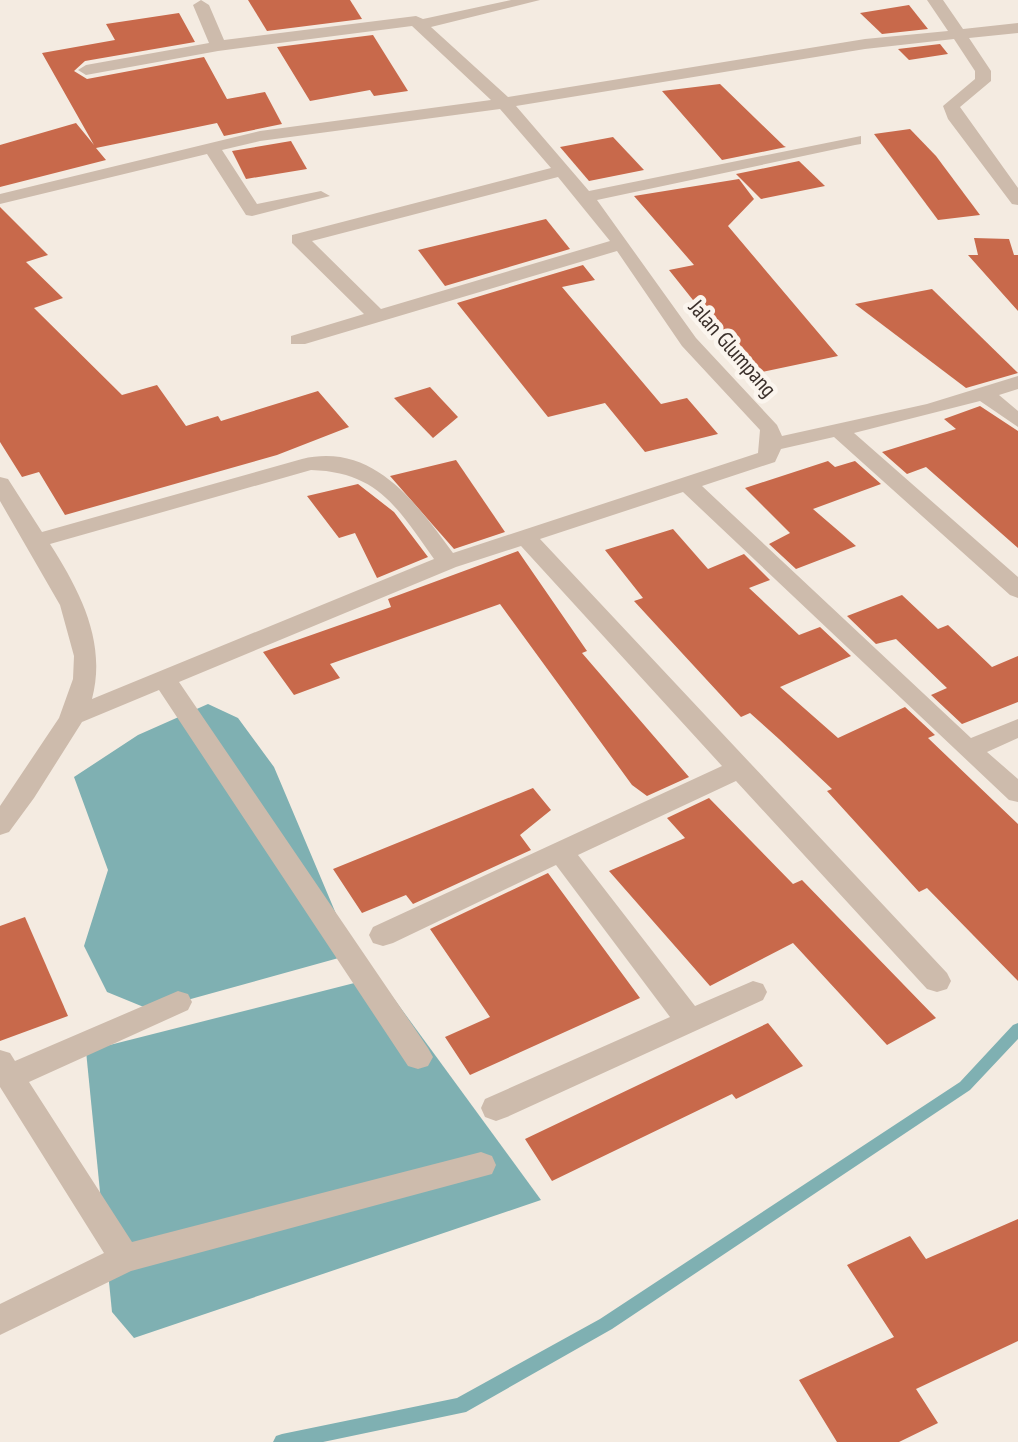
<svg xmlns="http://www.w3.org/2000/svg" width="1018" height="1442" viewBox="0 0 1018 1442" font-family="'PT Sans Narrow',sans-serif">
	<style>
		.water { fill: #7fb0b2 }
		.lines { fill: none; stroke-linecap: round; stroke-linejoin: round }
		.stream { fill: #7fb0b2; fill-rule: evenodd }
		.building { fill: #c8694b }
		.minor { fill: #cdbbac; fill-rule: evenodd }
		.labels { text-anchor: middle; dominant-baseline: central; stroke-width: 9; stroke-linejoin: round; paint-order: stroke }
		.far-street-label { font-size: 22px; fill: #3b302b; stroke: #fbf5ee }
	</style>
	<rect width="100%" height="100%" fill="#f4ebe1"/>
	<g class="water">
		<path d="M208 704 238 718 274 767 353 954 151 1010 107 992 84 946 108 870 74 777 138 735Z"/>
		<path d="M378 977 541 1200 134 1338 112 1312 86 1051Z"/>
	</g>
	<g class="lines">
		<path class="stream" d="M1018 1023V1039L970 1090 612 1329 466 1412 323 1442H273L276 1436 282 1434 457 1398 600 1319 960 1082 1013 1025Z"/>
	</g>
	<g class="building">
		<path d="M248 0H350L362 19 267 31Z"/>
		<path d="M909 5 928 29 882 34 860 13Z"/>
		<path d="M179 13 195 42 85 61 74 71 87 79 204 57 227 99 265 92 282 124 224 136 217 123 96 148 106 160 0 187V145L76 123 94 145 42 53 115 40 106 24Z"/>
		<path d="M373 35 408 91 374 96 370 90 310 101 277 47Z"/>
		<path d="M940 44 948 54 909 60 898 49Z"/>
		<path d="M720 84 784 146 786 147 722 160 662 91Z"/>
		<path d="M910 129 936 156 980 215 938 220 874 134Z"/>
		<path d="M613 137 644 170 589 181 560 147Z"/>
		<path d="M291 141 307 169 246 179 232 151Z"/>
		<path d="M799 161 825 186 761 199 736 174Z"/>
		<path d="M739 179 754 199 728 226 838 356 752 374 669 270 694 265 634 196Z"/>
		<path d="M0 207 48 255 26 262 63 298 34 308 122 395 157 385 186 426 218 416 221 421 318 391 349 427 277 455 65 515 39 472 22 477 0 442Z"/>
		<path d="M546 219 570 249 445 286 418 250Z"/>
		<path d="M974 238 1009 239 1014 255H1018V311L968 255H978Z"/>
		<path d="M583 265 595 280 562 287 661 404 687 398 718 434 645 452 605 403 548 417 457 303Z"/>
		<path d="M932 289 1018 373 966 388 855 304Z"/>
		<path d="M430 387 458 417 433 438 394 398Z"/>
		<path d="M980 406 1018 431V548L926 467 907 474 882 452 956 429 944 419Z"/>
		<path d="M456 460 505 532 454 549 390 476Z"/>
		<path d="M828 461 835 467 855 461 881 484 813 509 856 546 796 569 769 544 790 533 745 488Z"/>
		<path d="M358 484 394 512 428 557 377 578 355 533 339 538 307 496Z"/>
		<path d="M673 529 708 569 744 554 770 580 749 588 799 635 820 627 851 656 780 687 838 738 905 707 935 735 928 738 1018 824V981L927 888 919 892 827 791 832 789 779 739 750 713 741 717 634 601 643 598 605 550Z"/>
		<path d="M518 551 587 651 582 653 689 777 647 796 632 785 500 604 330 664 340 678 294 695 263 652 391 607 388 599Z"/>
		<path d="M902 595 938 629 948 625 992 667 1018 656V702L962 724 931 695 947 688 896 639 876 644 847 616Z"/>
		<path d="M533 788 551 810 520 835 531 850 413 904 406 895 362 913 333 869Z"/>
		<path d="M709 798 793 884 802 880 936 1018 887 1045 793 943 710 986 609 871 685 838 667 818Z"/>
		<path d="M548 873 640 998 470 1075 445 1037 490 1017 430 929Z"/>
		<path d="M25 917 68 1016 0 1041V926Z"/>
		<path d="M768 1023 803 1066 736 1099 732 1094 552 1181 525 1139Z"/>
		<path d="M1018 1219V1341L916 1389 938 1423 899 1442H837L799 1380 894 1337 847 1265 910 1236 926 1259Z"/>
	</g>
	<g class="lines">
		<g class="minor">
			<path d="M201 0 209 5 224 40 416 16 423 19 511 0H540L431 27 508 97 865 39 948 31 927 0H943L963 29 1018 23V33L969 38 991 71V81L960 107 1018 188V205L1012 204 948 119 943 106 975 79V71L954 39 865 49 516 106 589 191 861 136V144L855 145 597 200 696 338 777 425 782 436 927 404 1018 376V389L999 395 1018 411V427L980 401 854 433 1018 577V598L1010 595 834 437 781 449 775 462 702 486 971 738 1018 719V738L987 752 1018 779V802L1009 800 683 492 540 539 947 973 951 981 947 989 937 992 927 989 736 781 578 855 695 1006 753 981 763 984 767 992 763 1000 507 1117 496 1121 485 1117 481 1108 485 1099 670 1017 556 865 393 943 383 946 373 943 369 935 373 927 722 766 521 546 456 567 179 682 428 1048 433 1057 428 1066 418 1069 408 1066 159 690 82 722 34 798 9 832 0 835V806L59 718 73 679 74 656 60 605 0 501V477L8 479 42 532 302 459C374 442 416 503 453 553L758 453 760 430 682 346 617 251 305 344H291V336L364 314 292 243V235L551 168 500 109 260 141 222 150 257 204 321 191 330 196 252 216 246 215 207 154 0 204V194L260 131 491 100 412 26 218 51 86 75 78 70 86 65 209 43 193 5ZM558 177 610 241 381 309 312 241ZM311 470C379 472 398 509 434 559L92 699C107 642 80 591 50 544Z"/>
			<path d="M178 991 188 994 192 1002 188 1010 29 1082 132 1242 481 1152 492 1156 496 1165 492 1174 131 1271 0 1335V1304L104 1253 0 1087V1050L10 1053 15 1061Z"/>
		</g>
	</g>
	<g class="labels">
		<g class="far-street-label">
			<text transform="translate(733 348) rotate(49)">Jalan Glumpang</text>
		</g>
	</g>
</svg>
